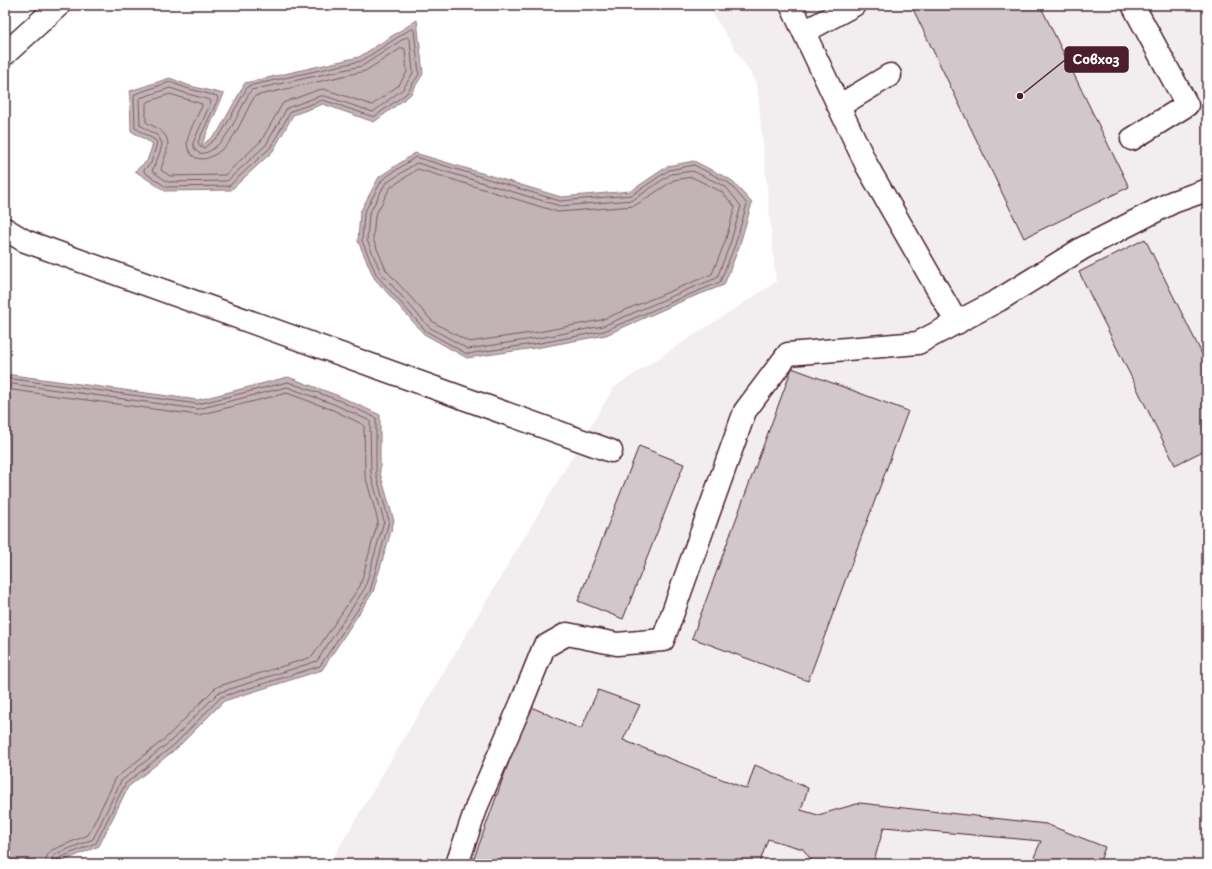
<svg xmlns="http://www.w3.org/2000/svg" width="1212" height="869" viewBox="0 0 1212 869" font-family="'Playpen Sans',sans-serif">
	<style>
		.built { fill: #f2eeef }
		.water { fill: #c1b3b6; stroke: #91787e }
		.lines { fill: none; stroke-linecap: round; stroke-linejoin: round }
		.shore { stroke: #7a5a63; stroke-width: 1 }
		.building { fill: #d2c7cb; stroke: #4a1f2b }
		.minor-casing { stroke: #4a1f2b; stroke-width: 25 }
		.major-casing { stroke: #4a1f2b; stroke-width: 25 }
		.minor { stroke: #fff; stroke-width: 22 }
		.major { stroke: #fff; stroke-width: 22 }
		.leader { fill: none; stroke: #4a1f2b; stroke-width: 1.5 }
		.callout-dot { fill: #4a1f2b; stroke: #fff; stroke-width: 1.5 }
		.callout { fill: #4a1f2b; stroke: #4a1f2b; stroke-width: 1.5 }
		.callout-label { font-size: 13px; text-anchor: middle; font-weight: bold; fill: #fff }
	</style>
	<rect width="100%" height="100%" fill="#fff"/>
	<filter id="ink" filterUnits="userSpaceOnUse"><feTurbulence type="fractalNoise" baseFrequency=".025" numOctaves="2"/><feDisplacementMap in="SourceGraphic" scale="8" xChannelSelector="R" yChannelSelector="G"/><feConvolveMatrix kernelMatrix="1 2 1 2 8 2 1 2 1" color-interpolation-filters="sRGB"/></filter>
	<g filter="url(#ink)">
		<path class="built" d="M707 5H1207V864H329L614 387 776 282 757 83Z"/>
		<g class="water">
			<path d="M417 20 423 74 410 95 374 122 323 104 293 115 273 151 231 190 165 191 135 171 147 161 153 144 131 131 130 91 170 78 190 86 224 94 201 146 218 132 245 83 359 57Z"/>
			<path d="M415 153 561 197 631 191 668 166 694 161 731 180 752 203 739 247 724 285 687 299 606 335 541 347 467 358 424 334 374 278 358 241 360 212 379 177Z"/>
			<path d="M5 374 198 400 288 377 339 396 380 415V473L394 521 373 592 322 670 224 701 177 748 128 787 99 846 56 864H5Z"/>
		</g>
		<g class="lines">
			<g class="shore">
				<path d="M411 29H413L414 30 419 74 407 93 374 117 323 100 291 111 270 148 229 186 166 187 144 172V170L151 163 157 143 155 140 135 128 134 96 135 94 170 82 189 89 217 96 218 99 198 142 200 147 204 148 221 134 248 86 361 61Z"/>
				<path d="M407 37 410 39 413 73 403 89 373 112 325 96H320L287 108 266 145 227 181 168 182 152 171C155 163 161 153 162 143L158 136 140 125 139 99 140 98 170 88 188 94 210 100 211 102 193 143C194 147 195 151 199 153 207 156 221 143 225 137 235 124 242 105 251 90L362 66Z"/>
				<path d="M402 48H404L405 49 407 72 399 85 372 105 324 89 318 90 288 101 283 103 280 108 261 141 225 175 170 176 161 170C163 158 174 143 163 133 159 128 152 126 146 122V104L147 102 170 94 202 104V106C198 115 187 134 187 143 187 147 189 151 191 154 203 167 222 151 230 141 240 128 246 110 255 96L365 71Z"/>
				<path d="M416 157 560 201 632 195 669 170 694 165 729 183 747 204 735 245 720 282 686 296 604 331 540 343 467 354 426 331 377 276 362 241 364 213 382 180Z"/>
				<path d="M417 163 560 206 633 200 671 174 693 171 726 187 741 206 730 244 717 278 684 291 603 326 539 338 468 349 429 327 381 273 367 240 369 214 385 184Z"/>
				<path d="M418 169 558 212 634 206 639 203 674 180 692 177 722 192 735 207 725 242 712 274 601 320 538 332 469 342 433 322 386 270 373 239 375 216 390 188Z"/>
				<path d="M5 378 198 404 288 382 338 400 376 418V474L389 521 370 591 320 666 221 697 174 745 125 784 96 843 59 858 57 861 56 864"/>
				<path d="M5 383 198 409 287 387 336 405 370 421 371 475 384 521 365 588 317 661 218 693 171 741 121 781 93 839 56 854 52 859 51 864"/>
				<path d="M5 389 198 415 287 393 333 410 364 425 365 475 378 521 360 586 312 657 219 686 214 689 167 737 116 778 88 835 52 850 47 856 45 864"/>
			</g>
		</g>
		<g class="building">
			<path d="M911 5H1040L1129 187 1024 238Z"/>
			<path d="M1145 239 1207 364V449L1175 465 1079 272Z"/>
			<path d="M792 368 908 411 808 681 692 638Z"/>
			<path d="M639 446 684 464 623 619 578 601Z"/>
			<path d="M598 690 640 705 623 740 747 789 755 765 808 788 801 810 818 815 860 803 1046 824 1105 847 1099 864H1031L1041 841 884 827 873 864H814L803 849 768 839 759 864H472L529 706 581 729Z"/>
		</g>
		<g class="lines">
			<defs>
				<g id="minor">
					<path d="M791 5 867 166 957 323"/>
					<path d="M804 32 854 5"/>
					<path d="M839 106 890 75"/>
					<path d="M1132 139 1187 105 1133 5"/>
					<path d="M5 229 25 241 611 451"/>
					<path d="M457 864 478 803 521 704 544 647 567 634 617 644 663 640 745 411 788 354 918 343 999 300 1083 248 1173 202 1207 190"/>
				</g>
				<path id="major" d="M5 54 59 5"/>
			</defs>
			<use href="#minor" class="minor-casing"/>
			<use href="#major" class="major-casing"/>
			<use href="#minor" class="minor"/>
			<use href="#major" class="major"/>
		</g>
	</g>
	<path class="leader" d="M1020 96L1065 60"/>
	<circle class="callout-dot" cx="1020" cy="96" r="4"/>
	<rect class="callout" x="1065" y="47" width="63" height="25" rx="4"/>
	<g class="callout-label">
		<text x="1096" y="64">Совхоз</text>
	</g>
	<rect width="1212" height="869" fill="none" stroke="#fff" stroke-width="20"/>
	<rect x="10" y="10" width="1192" height="849" fill="none" stroke="#4a1f2b" stroke-width="1.5" filter="url(#ink)"/>
</svg>
